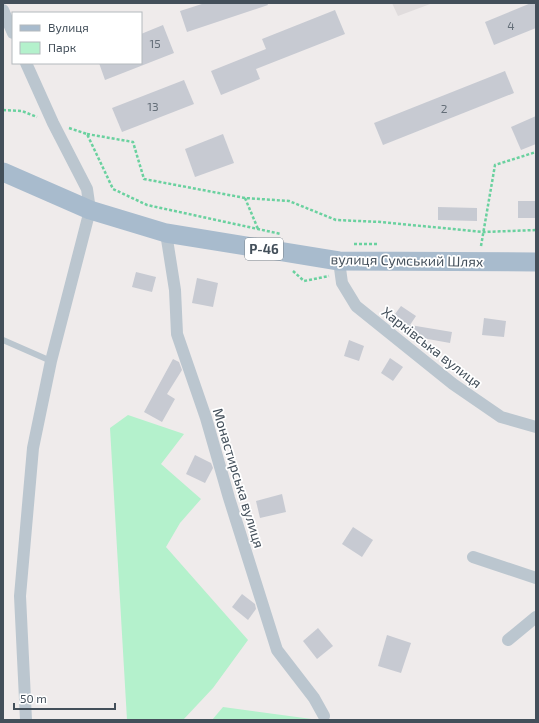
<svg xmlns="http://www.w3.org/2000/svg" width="539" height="723" viewBox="0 0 539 723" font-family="'Exo 2',sans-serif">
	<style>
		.education { fill: #e0dcdd }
		.green { fill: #b4f1cc }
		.building { fill: #c7cad2 }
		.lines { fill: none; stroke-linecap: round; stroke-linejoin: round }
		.path { stroke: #6ad19f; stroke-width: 2.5; stroke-dasharray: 3 2; stroke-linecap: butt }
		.lane { stroke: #bbc6cf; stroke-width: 6 }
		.street { stroke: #bbc6cf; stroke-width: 12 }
		.primary { stroke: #a8bbcd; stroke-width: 19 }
		.labels { text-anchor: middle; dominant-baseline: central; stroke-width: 3.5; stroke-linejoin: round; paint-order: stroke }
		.number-label { font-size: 12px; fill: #646e78 }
		.shield { fill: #fff; stroke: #7b848c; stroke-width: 1 }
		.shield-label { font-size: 13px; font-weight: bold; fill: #434f5a }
		.street-label { font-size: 14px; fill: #434f5a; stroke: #fff }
	</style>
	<rect width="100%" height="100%" fill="#efebeb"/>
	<path class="education" d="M392 3H433L398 16Z"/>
	<g class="green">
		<path d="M128 415 184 434 161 464 201 499 180 523 166 547 248 640 213 688 183 720H127L110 428Z"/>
		<path d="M223 707 319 720H212Z"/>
	</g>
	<g class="building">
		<path d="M205 3H267L268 5 187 32 180 11Z"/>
		<path d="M531 3H536V28L494 45 485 22Z"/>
		<path d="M335 10 345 34 256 69 260 79 221 95 211 71 266 49 262 39Z"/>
		<path d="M163 25 174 53 105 80 99 63H141V34Z"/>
		<path d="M505 71 514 93 383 145 374 123Z"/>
		<path d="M184 80 194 104 122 132 112 108Z"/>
		<path d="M536 116V144L521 150 511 127Z"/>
		<path d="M223 134 234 163 195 177 185 149Z"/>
		<rect x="518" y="201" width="18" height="17"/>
		<path d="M438 207 477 208V221L438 220Z"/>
		<path d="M136 272 156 277 152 292 132 287Z"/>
		<path d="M197 278 218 283 213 307 192 303Z"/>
		<path d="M401 306 416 316 410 325 452 332 450 343 411 336 389 322Z"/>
		<path d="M484 318 506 321 504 337 482 335Z"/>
		<path d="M349 340 364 346 359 361 344 356Z"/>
		<path d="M390 358 403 367 393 381 381 373Z"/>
		<path d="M173 359 179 362 182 370 167 394 175 399 162 422 144 412Z"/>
		<path d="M195 455 211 463 213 468 205 483 186 474Z"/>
		<path d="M282 494 286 512 260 518 256 501Z"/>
		<path d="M353 527 373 540 362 557 342 544Z"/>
		<path d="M242 594 255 604 256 609 248 620 232 607Z"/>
		<path d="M318 628 333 646 317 659 303 641Z"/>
		<path d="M387 635 411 643 401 673 378 666Z"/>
	</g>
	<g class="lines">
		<g class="path">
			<path d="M3 110 22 111 37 117"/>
			<path d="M69 128 87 134 113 189 147 205 281 234"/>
			<path d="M87 134 133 142 144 179 245 198 289 201 336 220 381 222 483 232 536 230"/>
			<path d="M245 198 258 229"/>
			<path d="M354 244H377"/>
			<path d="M481 246 495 165 536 152"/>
			<path d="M293 271 304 281 329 276"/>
		</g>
		<path class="lane" d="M3 340 51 361"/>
		<g class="street">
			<path d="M3 10 13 33"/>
			<path d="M166 233 175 290 177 334 206 418 229 498 277 650 314 698 324 716"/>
			<path d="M339 261 342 283 356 306 453 384 501 417 536 427"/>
			<path d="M473 557 536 578"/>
			<path d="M508 640 536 617"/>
			<path d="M26 720 20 596 33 448 51 361 90 210 87 189 53 123 26 63"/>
		</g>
		<path class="primary" d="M3 172 90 210 166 233 339 261 536 262"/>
	</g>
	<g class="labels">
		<g class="number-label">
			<text x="511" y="25">4</text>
			<text x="155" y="43">15</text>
			<text x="153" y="106">13</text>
			<text x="444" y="108">2</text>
		</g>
		<rect class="shield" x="245" y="238" width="38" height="22" rx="3"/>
		<g class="shield-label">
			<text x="264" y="249">Р-46</text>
		</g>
		<g class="street-label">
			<text transform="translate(407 260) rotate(1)">вулиця Сумський Шлях</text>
			<text transform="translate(432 347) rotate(38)">Харківська вулиця</text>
			<text transform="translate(239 478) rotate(73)">Монастирська вулиця</text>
		</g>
	</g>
	<rect width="539" height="723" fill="none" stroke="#434f5a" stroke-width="8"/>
	<rect x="12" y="12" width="130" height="52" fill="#ffffff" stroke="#b4b9bd"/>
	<rect x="20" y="25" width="20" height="6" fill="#a8bbcd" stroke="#b4b9bd"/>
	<text x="48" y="32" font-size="12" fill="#434f5a">Вулиця</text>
	<rect x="20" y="42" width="20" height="12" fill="#b4f1cc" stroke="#b4b9bd"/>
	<text x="48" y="52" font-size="12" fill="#434f5a">Парк</text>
	<path d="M14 703v6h101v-6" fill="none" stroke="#434f5a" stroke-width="2"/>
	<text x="20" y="703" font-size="12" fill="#434f5a" stroke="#ffffff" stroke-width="3" paint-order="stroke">50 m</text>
</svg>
